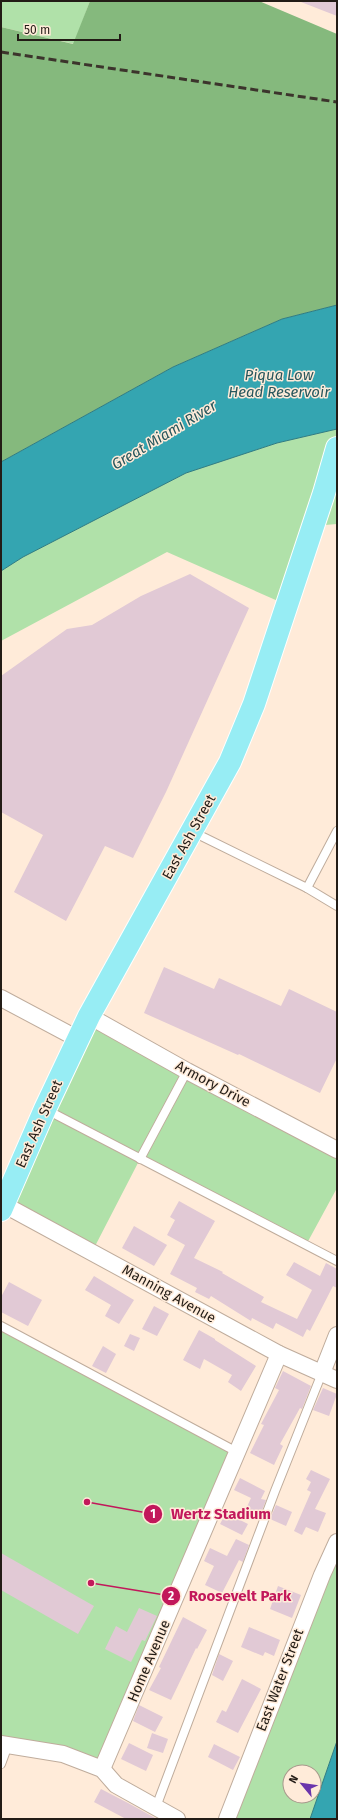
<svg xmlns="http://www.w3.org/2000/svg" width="338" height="1820" viewBox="0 0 338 1820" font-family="'Fira Sans',sans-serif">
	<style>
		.green { fill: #b0e1a9; fill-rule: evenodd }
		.forest { fill: #85b97d }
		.water { fill: #34a5b1; stroke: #2f7c82 }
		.building { fill: #e1c9d5 }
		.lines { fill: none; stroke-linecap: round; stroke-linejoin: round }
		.lane-casing { stroke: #bfac9c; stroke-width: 10 }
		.street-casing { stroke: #bfac9c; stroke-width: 18 }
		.primary-casing { stroke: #fff; stroke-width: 24 }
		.lane { stroke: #fff; stroke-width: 8 }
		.street { stroke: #fff; stroke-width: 16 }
		.primary { stroke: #97edf4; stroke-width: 22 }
		.rail { stroke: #3c342c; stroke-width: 3; stroke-dasharray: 8 4; stroke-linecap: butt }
		.labels { text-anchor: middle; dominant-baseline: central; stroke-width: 3; stroke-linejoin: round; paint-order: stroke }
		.street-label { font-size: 14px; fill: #231c16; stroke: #ffebd9 }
		.water-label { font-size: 15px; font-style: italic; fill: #28575d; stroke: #ffebd9 }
		.leader { fill: none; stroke: #c2185b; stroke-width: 1.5 }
		.callout-dot { fill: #c2185b; stroke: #ffebd9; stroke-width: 1.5 }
		.mark-label { font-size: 12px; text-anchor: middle; font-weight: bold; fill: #fff }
		.callout-label { font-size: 15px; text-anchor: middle; font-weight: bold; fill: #c2185b; stroke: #ffebd9; stroke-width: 3; stroke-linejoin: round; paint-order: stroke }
	</style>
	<rect width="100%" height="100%" fill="#ffebd9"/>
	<g class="green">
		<path d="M1 1H90L74 44 1 27Z"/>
		<path d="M337 429V524L313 526 287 605 167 552 1 641V571L23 557 186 473 277 443Z"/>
		<path d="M89 1016 337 1150V1188L306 1245 140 1159 92 1252 3 1204Z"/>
		<path d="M1 1326 237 1452 102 1769 1 1744Z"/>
		<path d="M337 1542V1741L310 1819H227ZM290 1772H314V1796H290Z"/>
	</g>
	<path class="forest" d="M90 1H259L337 34V305L282 319 173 367 1 462V27L73 44Z"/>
	<g class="water">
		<path d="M337 305V429L277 443 186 473 23 557 1 571V462L173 367 282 319Z"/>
		<path d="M337 1741V1819H310Z"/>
	</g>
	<g class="building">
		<path d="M301 1H337V16L301 2Z"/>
		<path d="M190 574 249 608 166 792 133 858 105 846 66 921 14 892 43 835 1 812V676L67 629 92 625 141 596Z"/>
		<path d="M164 967 214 989 219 978 281 1006 289 989 337 1012V1058L320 1093 239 1054 238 1055 144 1013Z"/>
		<path d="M179 1201 215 1221 194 1258 223 1272 222 1273 264 1297 261 1302 297 1319 312 1290 286 1275 294 1262 320 1276 326 1263 337 1269V1288L333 1286 310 1331 307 1329 303 1337 276 1323 273 1329 252 1318 251 1321 211 1296 209 1299 195 1292 197 1288 170 1274 185 1245 167 1235 175 1220 170 1217Z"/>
		<path d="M134 1226 167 1245 154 1266 122 1248Z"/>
		<path d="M94 1276 134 1300 119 1324 105 1316 111 1305 85 1290Z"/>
		<path d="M9 1282 42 1300 28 1326 1 1312V1297Z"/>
		<path d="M154 1306 169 1314 157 1336 142 1329Z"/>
		<path d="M199 1330 215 1339V1340L256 1366 241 1391 228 1382 232 1375 204 1359 200 1369 183 1360Z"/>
		<path d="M130 1334 140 1338 134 1351 124 1346Z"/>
		<path d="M103 1346 116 1354 106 1373 92 1366Z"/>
		<path d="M283 1371 311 1386 302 1409 300 1408 280 1444 283 1446 274 1465 250 1453 264 1425 261 1424 279 1390 275 1388Z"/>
		<path d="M323 1388 337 1394 329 1416 313 1410Z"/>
		<path d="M311 1470 330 1479 315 1509 326 1513 318 1532 306 1527 302 1535 294 1531 311 1492 307 1490 311 1482 306 1479Z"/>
		<path d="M240 1478 265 1491 261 1499 266 1500 260 1516 246 1509 251 1498 234 1490Z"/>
		<path d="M276 1505 292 1512 286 1526 270 1519Z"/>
		<path d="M226 1513 248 1524 242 1535 220 1524Z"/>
		<path d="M236 1539 249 1545 243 1562 239 1560 222 1593 205 1585 214 1566 204 1561 210 1548 227 1556Z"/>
		<path d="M1 1553 94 1606 78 1634 1 1590Z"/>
		<path d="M278 1586 301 1595 292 1618 270 1609Z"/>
		<path d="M139 1608 157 1616 145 1641 142 1640 131 1662 105 1649 116 1626 127 1632Z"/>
		<path d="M183 1617 207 1630 197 1649 196 1648 171 1700 149 1690 161 1668 159 1667Z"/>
		<path d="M249 1627 280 1640 274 1656 265 1652 263 1656 241 1647Z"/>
		<path d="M219 1654 233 1661 223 1681 212 1675Z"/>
		<path d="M242 1679 261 1689 238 1733 216 1722 222 1710 226 1712Z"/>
		<path d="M139 1705 163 1717 155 1732 133 1721Z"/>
		<path d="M152 1733 168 1739 163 1753 147 1748Z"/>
		<path d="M129 1743 153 1755 146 1771 121 1759Z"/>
		<path d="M214 1744 240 1757 233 1770 208 1757Z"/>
		<path d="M101 1789 128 1803 157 1819H126L94 1802Z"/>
	</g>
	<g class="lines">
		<defs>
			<g id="lane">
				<path d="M193 832 307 888 337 906"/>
				<path d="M307 888 337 831"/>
				<path d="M45 1109 337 1261"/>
				<path d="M140 1159 187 1071"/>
				<path d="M1 1326 237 1452"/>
				<path d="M1 1764 8 1745"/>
				<path d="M156 1807 275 1491 322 1373"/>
			</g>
			<g id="street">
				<path d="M1 998 78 1039"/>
				<path d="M89 1016 187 1071 337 1150"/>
				<path d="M1 1203 279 1354 337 1380"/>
				<path d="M322 1373 337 1335"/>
				<path d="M1 1744 63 1754 102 1769 116 1785 177 1819"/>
				<path d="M102 1769 279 1354"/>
				<path d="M227 1819 322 1575 337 1542"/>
			</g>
			<path id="primary" d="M1 1210 45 1109 89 1016 230 762 254 704 324 493 337 448"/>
		</defs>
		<use href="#lane" class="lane-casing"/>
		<use href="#street" class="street-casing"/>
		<use href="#primary" class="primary-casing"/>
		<use href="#lane" class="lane"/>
		<use href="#street" class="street"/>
		<use href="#primary" class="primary"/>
		<path class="rail" d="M1 52 337 102"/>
	</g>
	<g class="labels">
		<g class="street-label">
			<text transform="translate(189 837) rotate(-61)">East Ash Street</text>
			<text transform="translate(213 1084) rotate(28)">Armory Drive</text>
			<text transform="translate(39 1124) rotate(-66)">East Ash Street</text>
			<text transform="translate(169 1294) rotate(29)">Manning Avenue</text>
			<text transform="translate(149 1661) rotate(-67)">Home Avenue</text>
			<text transform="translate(280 1680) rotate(-69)">East Water Street</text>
		</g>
		<g class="water-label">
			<text x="279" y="375">Piqua Low<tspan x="279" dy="17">Head Reservoir</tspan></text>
			<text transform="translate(164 435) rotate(-31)">Great Miami River</text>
		</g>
	</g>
	<path class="leader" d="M87 1502L153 1514M91 1583L171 1596"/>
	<g class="callout-dot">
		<circle cx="87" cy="1502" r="4"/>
		<circle cx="91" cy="1583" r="4"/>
		<circle cx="153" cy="1514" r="10"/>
		<circle cx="171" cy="1596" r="10"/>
	</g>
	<g class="mark-label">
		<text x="153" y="1518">1</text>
		<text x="171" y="1600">2</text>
	</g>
	<g class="callout-label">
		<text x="221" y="1519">Wertz Stadium</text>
		<text x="240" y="1601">Roosevelt Park</text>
	</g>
	<rect width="338" height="1820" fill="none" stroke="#231c16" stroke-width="4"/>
	<g transform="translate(302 1784) rotate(299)"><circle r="19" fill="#ffebd9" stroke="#a7988b"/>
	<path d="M0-3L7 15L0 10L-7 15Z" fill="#6b35ac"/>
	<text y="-6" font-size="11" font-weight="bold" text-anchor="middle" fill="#231c16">N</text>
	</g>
	<path d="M18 34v6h102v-6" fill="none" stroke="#231c16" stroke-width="2"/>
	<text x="24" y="34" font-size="12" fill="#231c16" stroke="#ffebd9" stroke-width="3" paint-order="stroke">50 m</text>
</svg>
